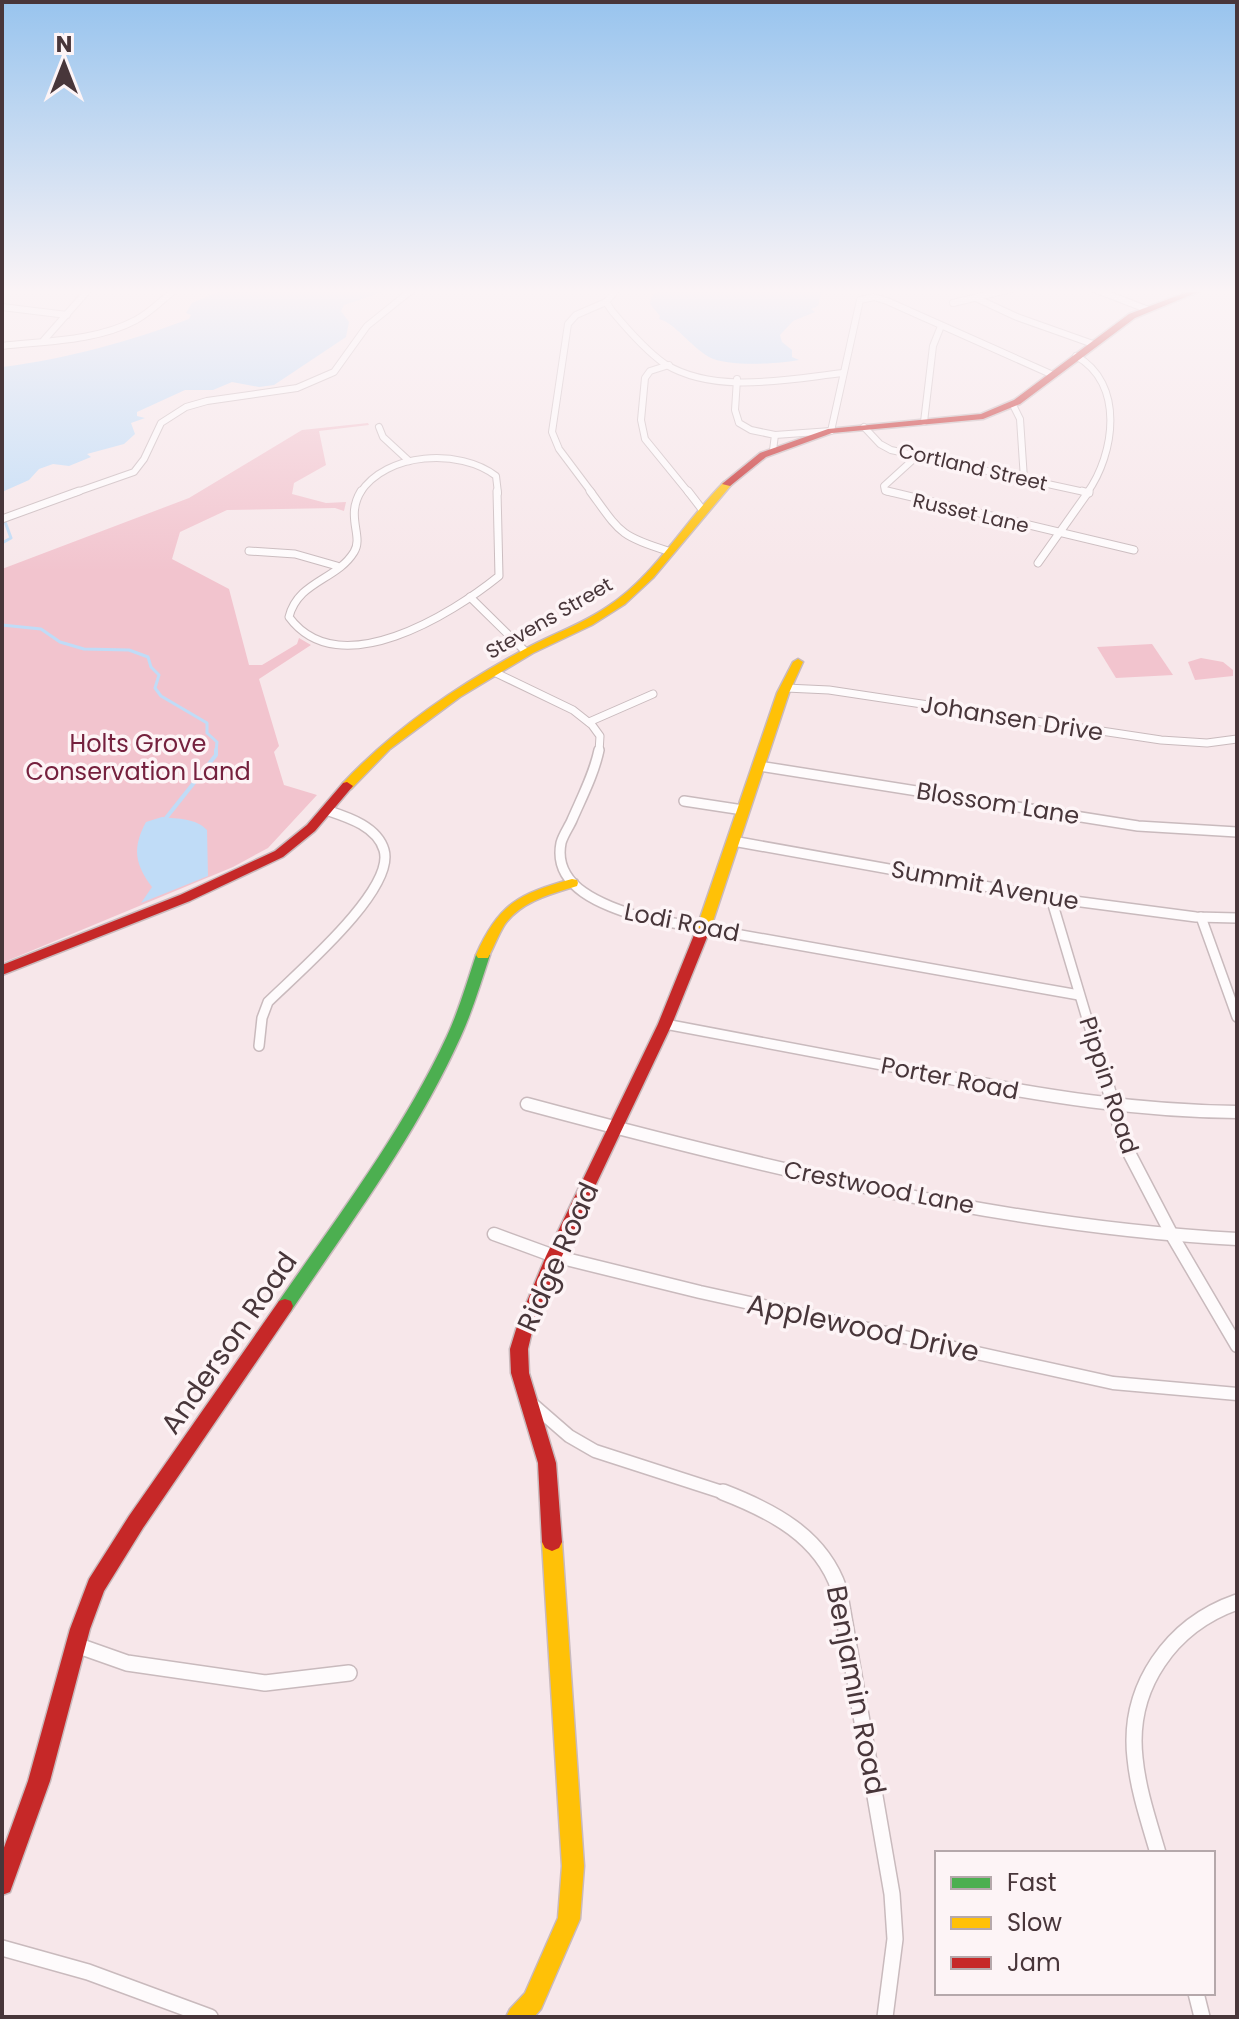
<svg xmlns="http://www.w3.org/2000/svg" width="1239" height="2019" viewBox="0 0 1239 2019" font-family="Poppins,sans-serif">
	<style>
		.green { fill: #f2c4ce }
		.water { fill: #c0dcf7 }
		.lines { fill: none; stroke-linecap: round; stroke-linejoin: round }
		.stream-far1 { stroke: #c0dcf7; stroke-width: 3 }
		.stream { stroke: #c0dcf7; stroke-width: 4 }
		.street-far4-casing { stroke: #c9babd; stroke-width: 8 }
		.street-far3-casing { stroke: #c9babd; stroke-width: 9 }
		.street-far2-casing { stroke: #c9babd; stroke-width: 12 }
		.street-far1-casing { stroke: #c9babd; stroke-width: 15 }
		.street-casing { stroke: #c9babd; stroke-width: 18 }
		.fast-casing { stroke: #c9babd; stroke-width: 3 }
		.slow-casing { stroke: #c9babd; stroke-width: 3 }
		.jam-casing { stroke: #c9babd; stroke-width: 3 }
		.street-far4 { stroke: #fefbfc; stroke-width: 6 }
		.street-far3 { stroke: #fefbfc; stroke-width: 7 }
		.street-far2 { stroke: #fefbfc; stroke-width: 9 }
		.street-far1 { stroke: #fefbfc; stroke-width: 12 }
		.street { stroke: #fefbfc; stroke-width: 15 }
		.fast { fill: #4caf50; fill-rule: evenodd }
		.slow { fill: #ffc107; fill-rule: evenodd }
		.jam { fill: #c62828; fill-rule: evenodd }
		.labels { text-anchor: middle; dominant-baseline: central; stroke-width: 7; stroke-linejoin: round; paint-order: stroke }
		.far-street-label { font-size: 20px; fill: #48363a; stroke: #fdf4f6 }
		.street-label { font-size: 24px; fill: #48363a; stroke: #fdf4f6 }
		.park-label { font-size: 24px; fill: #75213e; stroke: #fdf4f6 }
		.near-street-label { font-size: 28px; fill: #48363a; stroke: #fdf4f6 }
	</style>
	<rect width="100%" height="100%" fill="#f7e7ea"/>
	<g class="green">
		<path d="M368 423 369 425 319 431 326 465 294 483 292 494 326 503 346 502 344 511 335 508 227 510 180 532 172 559 229 589 249 665H262L297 644 299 638 311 645 259 679 279 746 274 752 284 785 317 795 268 848 233 867 2 963V569L189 498 302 430Z"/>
		<path d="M1152 644 1173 675 1116 678 1097 647Z"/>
		<path d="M1201 658 1223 662 1233 670V676L1195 680 1188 662Z"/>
	</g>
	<g class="water">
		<path d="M225 289H391L344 305 341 311 349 322 346 337 274 385 259 387 232 382 213 390H185L137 412V416L145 418 131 423 135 434 124 444 87 454 91 457 69 466 53 464 39 469 29 480 2 492V367C67 359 131 341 189 319L191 315 186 313 192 303Z"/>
		<path d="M661 289H826L821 294 818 306 811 309 815 312 793 321 780 335 782 342 792 350V357L799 360C779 364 727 367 709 357 690 346 675 323 659 319L660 316 650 304 652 296Z"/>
		<path d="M162 817C178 819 196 818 207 830L208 876 141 903 152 887C135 864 132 848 146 822Z"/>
	</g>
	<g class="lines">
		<g class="stream-far1">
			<path d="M2 543 11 538 4 519"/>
			<path d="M2 625 41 629 60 642 84 649 129 650 148 657 151 667 159 675 155 688 161 696 207 723V733L217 742 216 752"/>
		</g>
		<path class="stream" d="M166 818 216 755V750"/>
		<defs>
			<g id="street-far4">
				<path d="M617 289 606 302 612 311C627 329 646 351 665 364 716 395 788 379 843 373"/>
				<path d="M1094 289 1146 309"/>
				<path d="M976 298 1017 317 1093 344"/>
				<path d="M953 303 1011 289"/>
				<path d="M2 307 67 315"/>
				<path d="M44 340 89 289"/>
				<path d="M2 346C46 341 97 341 136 320 151 312 163 299 176 289"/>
				<path d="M1076 356C1125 383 1115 454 1087 493"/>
				<path d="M669 365 650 371 645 378 641 420 645 439 689 493"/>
				<path d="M737 379 735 410 739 423 751 430 775 435 773 450"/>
				<path d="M1013 405 1020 419 1024 479"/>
				<path d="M924 422 933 346 941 326"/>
				<path d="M379 427 383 437 409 461"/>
				<path d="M864 427 880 444 891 450 1089 493"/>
				<path d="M775 435 831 431 860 300 874 297 887 301 1053 375"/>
				<path d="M74 493 134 472 144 459 161 423 186 407 207 401 297 388 334 372 367 326 413 289"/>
				<path d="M360 493C386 452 460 448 496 476L498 493"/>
				<path d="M592 493 559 449 552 432 568 324 576 315 606 302"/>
				<path d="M895 493 885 491 884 486 917 456"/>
			</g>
			<g id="street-far3">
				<path d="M361 491C345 517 364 536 354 552 337 580 298 581 289 617 339 685 452 614 499 576L497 491"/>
				<path d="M590 491C620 532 619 536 668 551"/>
				<path d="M688 491 701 508"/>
				<path d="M887 491 1134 550"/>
				<path d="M1082 491 1089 493"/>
				<path d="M2 519 79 491"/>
				<path d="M249 551 295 554 337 566"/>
				<path d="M1038 563 1089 491"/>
				<path d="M470 597 526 652"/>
				<path d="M494 672 573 710 592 725 600 736 599 752"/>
				<path d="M786 688 829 690 1161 740 1207 743 1237 739"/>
				<path d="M589 722 653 694"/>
			</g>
			<g id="street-far2">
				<path d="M599 750C594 774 582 797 572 820 569 827 563 835 561 843 552 889 607 906 640 917L1079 995"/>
				<path d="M759 766 1138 826 1237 832"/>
				<path d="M684 801 743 810"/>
				<path d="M733 841 1051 898 1196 917 1237 918"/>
				<path d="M1051 898 1105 1079"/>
				<path d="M1201 917 1237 1017"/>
				<path d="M665 1024 956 1079"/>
				<path d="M259 1046 262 1018 268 1002C295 975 396 890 384 850 377 826 347 817 326 810"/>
			</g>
			<g id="street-far1">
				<path d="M945 1077C1045 1096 1136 1111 1237 1112"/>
				<path d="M1105 1077 1125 1145 1173 1237 1237 1346"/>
				<path d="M527 1104C754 1165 1002 1227 1237 1239"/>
				<path d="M494 1234 554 1256 700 1292 1113 1383 1237 1394"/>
				<path d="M531 1403 569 1436 595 1451 728 1494"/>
			</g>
			<g id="street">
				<path d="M723 1492C772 1511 821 1536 839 1589L892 1894 895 1939 885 2017"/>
				<path d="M76 1645 127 1663 265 1683 349 1673"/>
				<path d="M1158 1853C1149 1822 1138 1790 1135 1758 1127 1687 1171 1625 1237 1602"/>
				<path d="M2 1948 88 1972 210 2017"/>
				<path d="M1196 1993 1202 2017"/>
			</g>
			<path id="fast" d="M483 950 490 955C481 982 473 1010 461 1036 417 1134 351 1222 291 1311L285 1313 279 1311 277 1306 279 1301C338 1216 403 1131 447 1036 459 1010 467 982 476 955Z"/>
			<g id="slow">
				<path d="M724 482 732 484 653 578 625 604 592 625 533 653 460 697 390 749 351 789H343V783C395 728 458 685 525 649 552 634 581 625 607 607 655 576 684 522 724 482Z"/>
				<path d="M798 659 803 662 789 693 710 930 703 934 698 933 696 930 777 693 793 662Z"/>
				<path d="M572 879 577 880 578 883 577 886C551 894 522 901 505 924 498 935 494 947 488 958H478L476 955C499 903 519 894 572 879Z"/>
				<path d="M552 1533 559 1536 562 1542 584 1866 580 1919 541 2009 534 2017H506L510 2009 525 1993 558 1918 562 1866 542 1542 545 1536Z"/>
			</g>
			<g id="jam">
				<path d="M1195 289H1205L1135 318 1020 404 983 419 832 433 766 457 730 486 722 484 760 453 828 429 981 414 1014 400 1129 314Z"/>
				<path d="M347 782 353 786 315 831 283 857 190 901 2 975V965L180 895 275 851 307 825 343 783Z"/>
				<path d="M703 926 710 930 672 1024 562 1256 534 1323 528 1349 529 1373 556 1463 562 1542 559 1548 552 1551 545 1548 542 1542 538 1463 511 1373 510 1349 518 1323 546 1256 658 1024 696 930Z"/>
				<path d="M285 1299 291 1301 293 1306 291 1311 143 1528 104 1591 90 1629 50 1781 10 1892 2 1895V1853L28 1781 70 1629 89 1579 129 1516 279 1301Z"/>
			</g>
		</defs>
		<use href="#street-far4" class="street-far4-casing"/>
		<use href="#street-far3" class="street-far3-casing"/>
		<use href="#street-far2" class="street-far2-casing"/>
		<use href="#street-far1" class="street-far1-casing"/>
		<use href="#street" class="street-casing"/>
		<use href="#fast" class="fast-casing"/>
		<use href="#slow" class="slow-casing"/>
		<use href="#jam" class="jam-casing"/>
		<use href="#street-far4" class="street-far4"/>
		<use href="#street-far3" class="street-far3"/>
		<use href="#street-far2" class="street-far2"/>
		<use href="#street-far1" class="street-far1"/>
		<use href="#street" class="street"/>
		<use href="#fast" class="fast"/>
		<use href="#slow" class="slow"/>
		<use href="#jam" class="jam"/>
	</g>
	<linearGradient id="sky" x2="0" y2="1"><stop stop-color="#98c4ee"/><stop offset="0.51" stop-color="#fbf4f6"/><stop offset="1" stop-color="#fbf4f6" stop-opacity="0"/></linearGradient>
	<rect width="1239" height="571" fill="url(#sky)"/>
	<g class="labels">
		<g class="far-street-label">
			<text transform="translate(973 467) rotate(13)">Cortland Street</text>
			<text transform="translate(971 513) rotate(13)">Russet Lane</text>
			<text transform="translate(549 618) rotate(-30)">Stevens Street</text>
		</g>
		<g class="street-label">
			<text transform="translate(1012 718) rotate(9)">Johansen Drive</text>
			<text transform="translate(998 803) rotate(9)">Blossom Lane</text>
			<text transform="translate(985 885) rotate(10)">Summit Avenue</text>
			<text transform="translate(682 922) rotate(11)">Lodi Road</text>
			<text transform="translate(950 1078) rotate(11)">Porter Road</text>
			<text transform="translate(1109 1085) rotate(72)">Pippin Road</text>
			<text transform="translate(879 1187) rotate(11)">Crestwood Lane</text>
		</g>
		<g class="park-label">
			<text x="138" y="743">Holts Grove<tspan x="138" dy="28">Conservation Land</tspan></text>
		</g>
		<g class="near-street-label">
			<text transform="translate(558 1257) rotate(-66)">Ridge Road</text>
			<text transform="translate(863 1328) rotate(12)">Applewood Drive</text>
			<text transform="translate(229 1343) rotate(-55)">Anderson Road</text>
			<text transform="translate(856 1690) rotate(79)">Benjamin Road</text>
		</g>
	</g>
	<rect width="1239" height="2019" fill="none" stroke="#48363a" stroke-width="8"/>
	<rect x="935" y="1851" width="280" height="144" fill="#fdf4f6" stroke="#b5a8ab" stroke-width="2"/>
	<rect x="951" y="1877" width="40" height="12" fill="#4caf50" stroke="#b5a8ab" stroke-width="2"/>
	<text x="1007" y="1891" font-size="24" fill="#48363a">Fast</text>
	<rect x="951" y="1917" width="40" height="12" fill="#ffc107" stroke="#b5a8ab" stroke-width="2"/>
	<text x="1007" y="1931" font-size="24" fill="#48363a">Slow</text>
	<rect x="951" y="1957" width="40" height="12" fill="#c62828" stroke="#b5a8ab" stroke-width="2"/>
	<text x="1007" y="1971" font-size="24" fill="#48363a">Jam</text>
	<g transform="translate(64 64)" stroke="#fdf4f6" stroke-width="6" paint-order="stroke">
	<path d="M0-6L14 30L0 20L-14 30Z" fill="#48363a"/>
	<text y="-12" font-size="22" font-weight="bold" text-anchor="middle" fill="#48363a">N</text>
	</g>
</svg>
